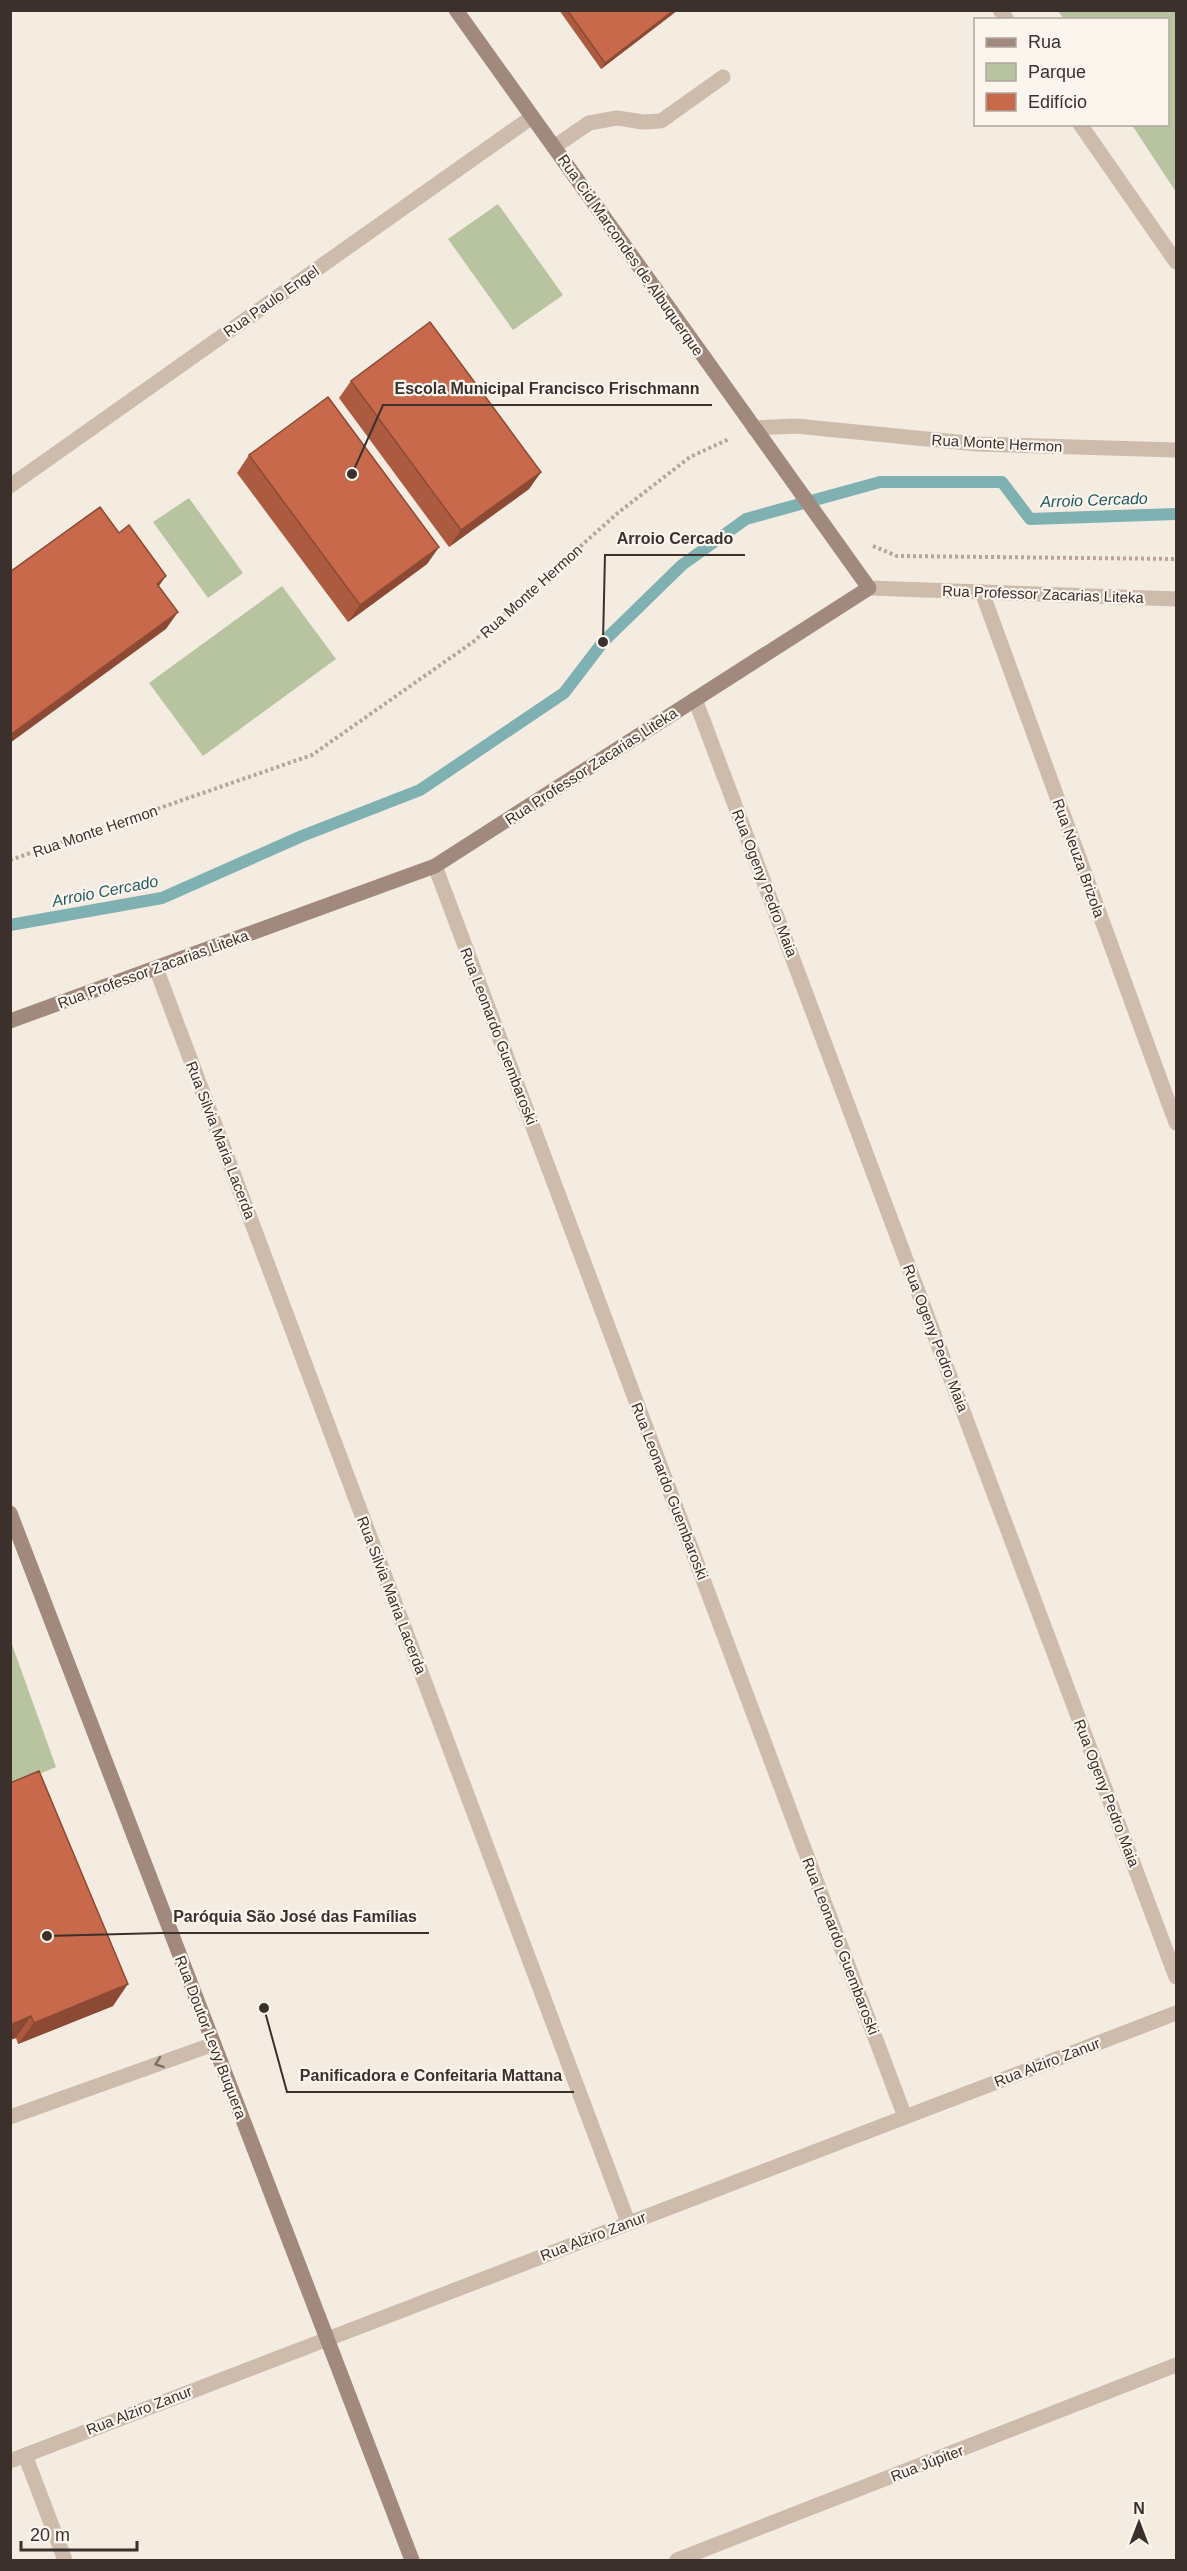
<svg xmlns="http://www.w3.org/2000/svg" width="1187" height="2571" viewBox="0 0 1187 2571" font-family="Helvetica,sans-serif">
	<style>
		.green { fill: #b8c4a0 }
		.lines { fill: none; stroke-linecap: round; stroke-linejoin: round }
		.stream { stroke: #7fb0b2; stroke-width: 12 }
		.path { stroke: #b9a596; stroke-width: 4; stroke-dasharray: 3 3; stroke-linecap: butt }
		.lane { stroke: #cdbbac; stroke-width: 15 }
		.street { stroke: #cdbbac; stroke-width: 15 }
		.secondary { stroke: #a18a7d; stroke-width: 15 }
		.wall { fill: #ac5a40 }
		.shaded-wall { fill: #8c4a34 }
		.building { fill: #c8694b; stroke: #8c4a34; stroke-width: 1.5 }
		.oneway { stroke: #7d6f65 }
		.labels { text-anchor: middle; dominant-baseline: central; stroke-width: 4.5; stroke-linejoin: round; paint-order: stroke }
		.street-label { font-size: 15px; fill: #3b302b; stroke: #fbf5ee }
		.water-label { font-size: 16px; font-style: italic; fill: #1f5a5e; stroke: #fbf5ee }
		.leader { fill: none; stroke: #3b302b; stroke-width: 2 }
		.callout-dot { fill: #3b302b; stroke: #fbf5ee; stroke-width: 2 }
		.callout-label { font-size: 16px; text-anchor: middle; font-weight: bold; fill: #3b302b; stroke: #fbf5ee; stroke-width: 4.5; stroke-linejoin: round; paint-order: stroke }
	</style>
	<rect width="100%" height="100%" fill="#f4ebe1"/>
	<g class="green">
		<path d="M1058 11H1176V192L1132 125 1168 124V20L1064 19Z"/>
		<path d="M498 204 563 295 513 330 448 239Z"/>
		<path d="M189 498 243 573 208 598 153 522Z"/>
		<path d="M282 586 336 659 203 756 149 683Z"/>
		<path d="M10 1639 56 1767 11 1786H10Z"/>
	</g>
	<g class="lines">
		<path class="stream" d="M10 925 162 898 302 836 420 790 564 693 603 642 682 565 746 519 880 482H1002L1030 519 1176 514"/>
		<g class="path">
			<path d="M873 546 897 556 1176 559"/>
			<path d="M10 860 312 755 473 642 619 512 690 457 729 439"/>
		</g>
		<path class="lane" d="M554 147 589 123 617 118 643 122 661 121 723 77"/>
		<g class="street">
			<path d="M1000 10 1007 20"/>
			<path d="M1080 124 1176 262"/>
			<path d="M754 428 796 426 977 444 1176 450"/>
			<path d="M10 486 532 117"/>
			<path d="M869 588 1176 599"/>
			<path d="M982 592 1176 1123"/>
			<path d="M695 699 1176 1977"/>
			<path d="M435 866 905 2117"/>
			<path d="M156 968 628 2222"/>
			<path d="M10 2117 214 2044"/>
			<path d="M25 2455 65 2560"/>
			<path d="M10 2461 1176 2013"/>
			<path d="M677 2560 1176 2365"/>
		</g>
		<g class="secondary">
			<path d="M10 1021 435 866 869 588 456 10"/>
			<path d="M10 1513 412 2560"/>
		</g>
	</g>
	<g class="wall">
		<path d="M559 10H678L601 69Z"/>
		<path d="M351 381 541 472 529 489 449 547 339 398Z"/>
		<path d="M249 455 439 547 427 564 348 622 237 473Z"/>
		<path d="M10 1783 113 2006 18 2044 16 2038 10 2040Z"/>
	</g>
	<g class="shaded-wall">
		<path d="M674 10H678L601 69 605 63Z"/>
		<path d="M541 472 529 489 449 547 461 530Z"/>
		<path d="M439 547 427 564 348 622 360 605Z"/>
		<path d="M166 576 154 593 157 584Z"/>
		<path d="M178 612 166 629 10 743V735Z"/>
		<path d="M128 1984 113 2006 18 2044 34 2023Z"/>
		<path d="M31 2016 16 2038 10 2040V2025Z"/>
	</g>
	<g class="building">
		<path d="M567 10H674L605 63Z"/>
		<path d="M430 322 541 472 461 530 351 381Z"/>
		<path d="M328 397 439 547 360 605 249 455Z"/>
		<path d="M100 507 119 533 129 525 166 576 157 584 178 612 10 735V572Z"/>
		<path d="M39 1771 128 1984 34 2023 31 2016 10 2025V1783Z"/>
	</g>
	<defs><path id="oneway-chevron" d="M-2-3.5L2.5 0L-2 3.5" fill="none" stroke-width="1.6" stroke-linecap="round" stroke-linejoin="round" transform="scale(1.5)"/></defs>
	<use class="oneway" href="#oneway-chevron" transform="translate(159 2063) rotate(160)"/>
	<g class="labels">
		<g class="street-label">
			<text transform="translate(631 255) rotate(55)">Rua Cid Marcondes de Albuquerque</text>
			<text transform="translate(271 301) rotate(-35)">Rua Paulo Engel</text>
			<text transform="translate(997 443) rotate(3)">Rua Monte Hermon</text>
			<text transform="translate(531 591) rotate(-42)">Rua Monte Hermon</text>
			<text transform="translate(1043 594) rotate(2)">Rua Professor Zacarias Liteka</text>
			<text transform="translate(591 766) rotate(-33)">Rua Professor Zacarias Liteka</text>
			<text transform="translate(95 831) rotate(-19)">Rua Monte Hermon</text>
			<text transform="translate(1079 858) rotate(70)">Rua Neuza Brizola</text>
			<text transform="translate(765 883) rotate(69)">Rua Ogeny Pedro Maia</text>
			<text transform="translate(153 969) rotate(-20)">Rua Professor Zacarias Liteka</text>
			<text transform="translate(499 1036) rotate(69)">Rua Leonardo Guembaroski</text>
			<text transform="translate(221 1140) rotate(69)">Rua Silvia Maria Lacerda</text>
			<text transform="translate(936 1338) rotate(69)">Rua Ogeny Pedro Maia</text>
			<text transform="translate(670 1491) rotate(69)">Rua Leonardo Guembaroski</text>
			<text transform="translate(392 1595) rotate(69)">Rua Silvia Maria Lacerda</text>
			<text transform="translate(1107 1793) rotate(69)">Rua Ogeny Pedro Maia</text>
			<text transform="translate(841 1946) rotate(69)">Rua Leonardo Guembaroski</text>
			<text transform="translate(211 2037) rotate(69)">Rua Doutor Levy Buquera</text>
			<text transform="translate(1047 2062) rotate(-21)">Rua Alziro Zanur</text>
			<text transform="translate(593 2236) rotate(-21)">Rua Alziro Zanur</text>
			<text transform="translate(139 2410) rotate(-21)">Rua Alziro Zanur</text>
			<text transform="translate(927 2463) rotate(-21)">Rua Júpiter</text>
		</g>
		<g class="water-label">
			<text transform="translate(1094 500) rotate(-2)">Arroio Cercado</text>
			<text transform="translate(105 891) rotate(-11)">Arroio Cercado</text>
		</g>
	</g>
	<path class="leader" d="M352 474L383 405H712M603 642L605 555H745M47 1936L161 1933H429M264 2008L287 2092H574"/>
	<g class="callout-dot">
		<circle cx="352" cy="474" r="6"/>
		<circle cx="603" cy="642" r="6"/>
		<circle cx="47" cy="1936" r="6"/>
		<circle cx="264" cy="2008" r="6"/>
	</g>
	<g class="callout-label">
		<text x="547" y="394">Escola Municipal Francisco Frischmann</text>
		<text x="675" y="544">Arroio Cercado</text>
		<text x="295" y="1922">Paróquia São José das Famílias</text>
		<text x="431" y="2081">Panificadora e Confeitaria Mattana</text>
	</g>
	<rect width="1187" height="2571" fill="none" stroke="#3b302b" stroke-width="24"/>
	<rect x="974" y="18" width="195" height="108" fill="#fbf5ee" stroke="#aea6a0" stroke-width="1.5"/>
	<rect x="986" y="38" width="30" height="9" fill="#a18a7d" stroke="#aea6a0" stroke-width="1.5"/>
	<text x="1028" y="48" font-size="18" fill="#3b302b">Rua</text>
	<rect x="986" y="63" width="30" height="18" fill="#b8c4a0" stroke="#aea6a0" stroke-width="1.5"/>
	<text x="1028" y="78" font-size="18" fill="#3b302b">Parque</text>
	<rect x="986" y="93" width="30" height="18" fill="#c8694b" stroke="#aea6a0" stroke-width="1.5"/>
	<text x="1028" y="108" font-size="18" fill="#3b302b">Edifício</text>
	<g transform="translate(1139 2523)" stroke="#fbf5ee" stroke-width="4.5" paint-order="stroke">
	<path d="M0-4.5L10 22L0 15L-10 22Z" fill="#3b302b"/>
	<text y="-9" font-size="16" font-weight="bold" text-anchor="middle" fill="#3b302b">N</text>
	</g>
	<path d="M21 2541v9h116v-9" fill="none" stroke="#3b302b" stroke-width="3"/>
	<text x="30" y="2541" font-size="18" fill="#3b302b" stroke="#fbf5ee" stroke-width="4.5" paint-order="stroke">20 m</text>
</svg>
